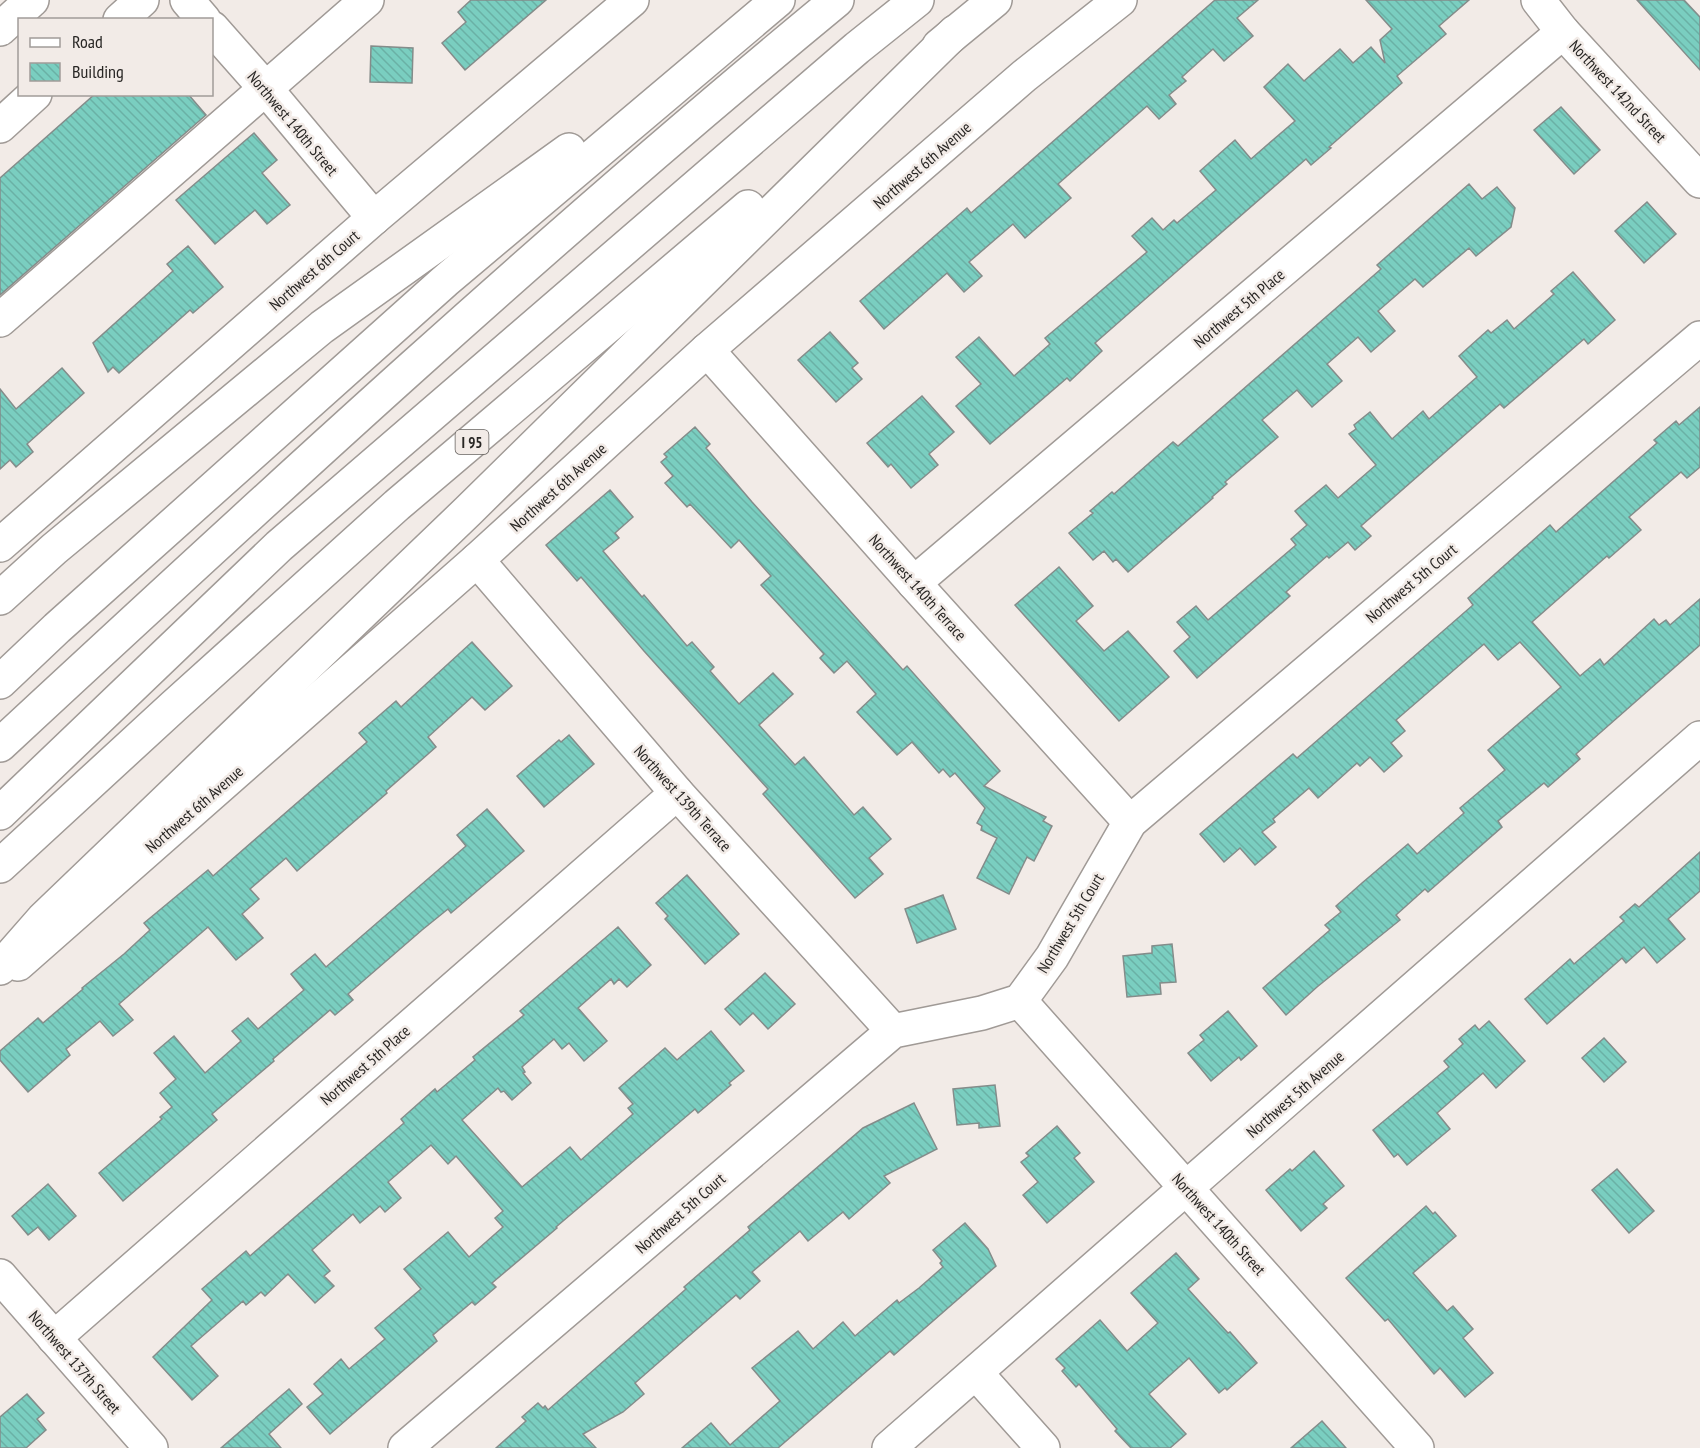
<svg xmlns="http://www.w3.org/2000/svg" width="1700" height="1448" viewBox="0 0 1700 1448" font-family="'PT Sans Narrow',sans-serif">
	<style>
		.building { fill: url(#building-back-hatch); stroke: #848c8a; stroke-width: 1.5 }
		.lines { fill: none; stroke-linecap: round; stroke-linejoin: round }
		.minor-casing { stroke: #a09a96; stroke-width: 36 }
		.major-casing { stroke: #a09a96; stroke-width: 36 }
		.highway-casing { stroke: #a09a96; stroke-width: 36 }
		.minor { stroke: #fff; stroke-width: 33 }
		.major { stroke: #fff; stroke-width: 33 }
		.highway { stroke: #fff; stroke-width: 33 }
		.labels { text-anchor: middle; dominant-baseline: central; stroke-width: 5; stroke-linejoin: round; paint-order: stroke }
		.shield { fill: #f2ebe7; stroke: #65615e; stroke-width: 1.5 }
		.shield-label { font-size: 15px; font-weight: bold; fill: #282624 }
		.street-label { font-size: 16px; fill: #282624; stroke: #f2ebe7 }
	</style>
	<defs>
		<pattern id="building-back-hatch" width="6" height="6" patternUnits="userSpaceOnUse" patternTransform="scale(1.5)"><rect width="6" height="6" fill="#7acec0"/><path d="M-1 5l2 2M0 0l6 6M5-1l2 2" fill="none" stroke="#6ab1a5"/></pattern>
	</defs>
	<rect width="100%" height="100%" fill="#f2ebe7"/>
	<g class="building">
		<path d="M471 0H546L465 70 442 43 466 22 458 12Z"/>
		<path d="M1215 0H1258L1237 18 1253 36 1224 61 1213 49 1182 77 1186 81 1169 95 1176 104 1159 119 1147 106 1058 184 1071 198 1025 238 1013 224 969 262 982 276 964 292 947 273 884 329 860 301 967 208 971 213Z"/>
		<path d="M1366 0H1469L1439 26 1446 34 1397 76 1402 83 1329 147 1331 148 1311 165 1306 159 1192 258 1095 343 1102 351 1070 381 1067 378 990 444 956 406 981 384 956 357 979 337 1014 376 1050 344 1045 338 1147 252 1132 236 1152 218 1163 230 1174 220 1177 223 1216 190 1200 171 1235 140 1251 159 1295 121 1264 87 1288 64 1304 81 1340 49 1353 63 1371 47 1385 63 1380 40 1392 29Z"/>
		<path d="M1637 0H1684L1700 17V70Z"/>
		<path d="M371 46 413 48 412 83 370 82Z"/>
		<path d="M95 94H188L206 115 0 295V178Z"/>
		<path d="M1561 107 1600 150 1574 174 1534 130Z"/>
		<path d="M254 133 277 160 262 173 290 205 267 224 255 210 215 244 176 200Z"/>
		<path d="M1469 184 1482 199 1497 187 1515 208 1511 227 1476 256 1469 248 1423 287 1415 279 1378 311 1395 331 1371 352 1358 337 1327 364 1342 381 1312 407 1297 390 1262 420 1278 437 1225 482 1227 484 1212 497 1213 498 1128 572 1116 559 1113 562 1104 551 1093 560 1069 533 1093 513 1090 511 1112 492 1114 494 1173 442 1178 446 1381 269 1377 265Z"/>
		<path d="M1647 202 1676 234 1644 263 1615 231Z"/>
		<path d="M188 246 223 287 193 313 190 310 119 373 113 367 108 372 93 343 173 271 167 264Z"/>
		<path d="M1573 272 1615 320 1588 344 1584 339 1504 408 1500 404 1361 526 1371 536 1355 550 1348 542 1329 558 1327 556 1286 592 1290 596 1197 678 1174 651 1190 637 1177 622 1196 606 1208 620 1296 545 1291 539 1307 525 1295 511 1326 485 1338 498 1376 465 1349 434 1356 429 1354 425 1370 412 1392 439 1423 411 1429 419 1477 377 1459 356 1488 330 1491 333 1507 320 1514 329 1554 294 1551 291Z"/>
		<path d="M830 332 858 363 852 368 862 379 836 402 798 360Z"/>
		<path d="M62 368 84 393 27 444 33 452 16 467 10 460 0 469V389L16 409Z"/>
		<path d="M922 396 954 432 929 454 938 465 911 488 891 464 888 467 867 443Z"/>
		<path d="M1700 407V467L1687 478 1681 472 1629 517 1641 530 1609 558 1607 556 1532 622 1580 676 1600 659 1604 665 1654 619 1659 625 1666 620 1670 625 1700 599V645L1576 754 1580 759 1548 787 1544 783 1498 821 1502 827 1428 892 1425 889 1396 915 1400 920 1317 987 1286 1015 1263 988 1330 930 1325 925 1341 912 1336 906 1362 883 1408 844 1417 854 1464 813 1460 808 1505 770 1488 750 1561 687 1520 642 1498 660 1484 644 1396 720 1405 731 1391 743 1402 756 1384 772 1370 757 1360 766 1357 763 1318 798 1309 788 1273 819 1275 822 1262 832 1276 847 1255 865 1240 848 1224 862 1200 834 1293 754 1297 758 1473 605 1468 598 1550 525 1556 532 1657 443 1654 440 1676 421 1679 425Z"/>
		<path d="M695 427 710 444 706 448 752 502 903 670 907 666 1000 771 984 786 1046 817 1043 821 1052 826 1034 861 1027 857 1009 894 977 878 997 838 981 830 982 826 977 823 985 808 955 773 950 777 943 769 939 773 912 742 897 755 857 712 876 694 847 661 834 673 820 658 824 654 761 585 771 576 739 540 731 548 690 504 687 507 665 483 673 476 661 462 667 457 664 454Z"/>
		<path d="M610 490 633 517 615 533 619 538 603 551 642 597 644 595 687 646 692 642 714 667 710 671 739 704 773 673 793 694 759 725 795 765 804 757 854 815 863 807 891 839 869 858 883 874 855 898 763 794 768 789 644 651 581 577 577 581 546 545Z"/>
		<path d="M1059 567 1093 606 1076 621 1104 651 1128 631 1169 677 1119 721 1015 605Z"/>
		<path d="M472 642 512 686 485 710 472 697 428 737 436 747 386 791 387 793 297 871 286 858 250 889 259 899 242 914 263 938 236 960 208 927 119 1004 133 1020 113 1036 100 1021 66 1049 70 1055 28 1092 0 1060V1051L38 1018 43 1023 83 989 82 988 124 954 150 930 144 923 208 870 213 876 367 742 359 733 396 701 401 707Z"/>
		<path d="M569 735 594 764 544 807 517 776 559 740 561 742Z"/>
		<path d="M487 809 524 851 451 913 448 909 422 930 348 994 353 1000 335 1015 330 1010 273 1059 274 1061 212 1114 217 1120 123 1201 99 1173 162 1119 160 1117 172 1107 160 1093 176 1079 154 1053 174 1036 205 1073 241 1041 232 1031 248 1018 258 1029 304 990 291 974 315 954 326 967 466 846 457 835Z"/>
		<path d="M1700 852V891L1668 919 1685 939 1657 963 1644 947 1626 963 1622 958 1547 1024 1525 999 1570 959 1574 964 1624 921 1620 917 1635 904 1639 907Z"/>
		<path d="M687 875 739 934 705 964 665 919 668 916 656 903Z"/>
		<path d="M943 895 956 929 917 943 905 909Z"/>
		<path d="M618 927 651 965 627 987 619 979 614 984 611 979 578 1008 607 1041 584 1061 569 1043 562 1049 554 1039 522 1067 525 1072 523 1073 531 1083 512 1100 504 1091 501 1092 498 1088 462 1120 522 1187 570 1147 581 1160 633 1114 628 1108 633 1104 619 1088 665 1048 677 1060 711 1031 744 1071 729 1083 731 1085 698 1113 695 1109 556 1227 557 1228 492 1283 496 1287 475 1305 472 1302 433 1335 437 1341 330 1434 307 1407 323 1394 314 1384 341 1359 349 1369 385 1339 375 1328 421 1289 404 1269 448 1232 469 1257 503 1227 495 1218 503 1211 456 1156 448 1164 431 1145 388 1182 401 1198 385 1212 380 1206 360 1223 353 1214 312 1250 330 1271 324 1276 334 1286 315 1303 288 1274 265 1296 261 1292 246 1305 243 1301 191 1346 218 1376 192 1400 153 1357 212 1300 202 1289 246 1251 250 1256 404 1123 401 1119 435 1089 437 1092 475 1060 473 1057 524 1015 520 1011Z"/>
		<path d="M1172 944 1176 982 1160 983 1161 994 1127 997 1123 956 1152 953V946Z"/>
		<path d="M765 973 795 1004 768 1029 753 1013 740 1025 725 1009Z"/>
		<path d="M1228 1011 1257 1046 1241 1060 1239 1057 1211 1081 1188 1053 1204 1040 1200 1035Z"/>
		<path d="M1489 1021 1525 1061 1496 1088 1483 1073 1437 1113 1450 1129 1407 1165 1398 1154 1394 1157 1373 1130 1449 1067 1444 1061 1463 1044 1459 1039 1475 1025 1479 1030Z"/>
		<path d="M1604 1038 1626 1062 1604 1082 1582 1058Z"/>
		<path d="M995 1085 1000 1126 979 1128V1123L957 1125 953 1089Z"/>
		<path d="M914 1103 937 1149 884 1176 890 1183 849 1219 843 1212 808 1241 800 1231 752 1272 760 1281 740 1299 736 1295 635 1383 644 1394 623 1412 583 1434 596 1448H496L526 1421 522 1417 538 1403 543 1408 545 1406 548 1410 686 1289 684 1287 750 1230 748 1227 863 1128Z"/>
		<path d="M1057 1126 1080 1153 1074 1158 1094 1182 1047 1223 1023 1195 1038 1182 1021 1162 1029 1156 1026 1153Z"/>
		<path d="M1314 1151 1344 1186 1323 1204 1327 1208 1301 1231 1266 1190 1290 1169 1292 1171Z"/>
		<path d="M1617 1169 1654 1211 1629 1233 1592 1190Z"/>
		<path d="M48 1184 76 1216 49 1240 38 1227 28 1235 12 1216Z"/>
		<path d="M1426 1206 1433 1214 1435 1212 1456 1236 1413 1273 1447 1311 1453 1306 1473 1329 1463 1338 1493 1373 1465 1397 1440 1368 1434 1374 1388 1319 1385 1321 1346 1278Z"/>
		<path d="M965 1223 988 1249 996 1266 894 1355 890 1351 778 1448H682L711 1423 730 1445 780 1401 752 1368 798 1331 813 1349 843 1322 855 1336 897 1300 899 1303 919 1288 943 1267 940 1263 942 1261 933 1250Z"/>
		<path d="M1176 1253 1199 1279 1188 1289 1228 1333 1230 1332 1257 1363 1227 1390 1225 1388 1219 1393 1189 1358 1149 1394 1186 1434 1170 1448H1131L1115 1431 1117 1429 1079 1384 1076 1387 1062 1371 1065 1368 1056 1359 1100 1320 1127 1351 1158 1323 1131 1293Z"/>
		<path d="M289 1389 302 1404 269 1434 281 1448H221Z"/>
		<path d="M27 1394 44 1413 37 1419 46 1430 26 1448H0V1417Z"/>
		<path d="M1322 1421 1346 1448H1291Z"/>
	</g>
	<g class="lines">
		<defs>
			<g id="minor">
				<path d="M187 0 204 20"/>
				<path d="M1538 0 1563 32 1700 181"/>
				<path d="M120 20 142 0"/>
				<path d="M212 28 266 89 374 218"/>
				<path d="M0 126 35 94"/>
				<path d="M0 320 367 0"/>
				<path d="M707 350 914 583 1130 822"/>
				<path d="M0 545 374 218 632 0"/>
				<path d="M477 560 677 793 893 1031"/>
				<path d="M914 583 1563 32"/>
				<path d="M18 964 477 560 707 350 1024 76 1120 0"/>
				<path d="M1020 1001 1417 1448"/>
				<path d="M0 1276 151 1448"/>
				<path d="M54 1338 677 793"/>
				<path d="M976 1373 1043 1448"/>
				<path d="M405 1448 893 1031 982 1013 1020 1001 1052 957 1130 822 1700 338"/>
				<path d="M889 1448 1700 738"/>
			</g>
			<path id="major" d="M0 29 32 0"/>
			<g id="highway">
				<path d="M939 46 995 0"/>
				<path d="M0 598 54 549 322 327 569 150"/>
				<path d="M0 682 57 628 445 281 778 0"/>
				<path d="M0 745C274 491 548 238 837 0"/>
				<path d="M0 813 279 546 857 48 917 0"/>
				<path d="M0 866 174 706 397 505 748 207"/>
				<path d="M0 968 43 919 468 511 955 32"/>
			</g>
		</defs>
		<use href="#minor" class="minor-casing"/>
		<use href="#major" class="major-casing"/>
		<use href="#highway" class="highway-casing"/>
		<use href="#minor" class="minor"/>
		<use href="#major" class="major"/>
		<use href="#highway" class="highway"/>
	</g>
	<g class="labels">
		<rect class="shield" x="455.5" y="430" width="33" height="24" rx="4.5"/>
		<g class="shield-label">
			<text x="472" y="442">I 95</text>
		</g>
		<g class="street-label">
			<text transform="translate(1618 91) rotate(47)">Northwest 142nd Street</text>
			<text transform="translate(293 123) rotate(50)">Northwest 140th Street</text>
			<text transform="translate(922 165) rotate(-41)">Northwest 6th Avenue</text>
			<text transform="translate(314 270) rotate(-41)">Northwest 6th Court</text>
			<text transform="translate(1239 308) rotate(-40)">Northwest 5th Place</text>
			<text transform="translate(558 487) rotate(-42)">Northwest 6th Avenue</text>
			<text transform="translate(1411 583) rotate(-40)">Northwest 5th Court</text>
			<text transform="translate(918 587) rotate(48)">Northwest 140th Terrace</text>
			<text transform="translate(683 798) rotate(48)">Northwest 139th Terrace</text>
			<text transform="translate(194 809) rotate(-41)">Northwest 6th Avenue</text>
			<text transform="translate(1070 923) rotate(-59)">Northwest 5th Court</text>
			<text transform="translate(365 1065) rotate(-41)">Northwest 5th Place</text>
			<text transform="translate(1295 1094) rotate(-41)">Northwest 5th Avenue</text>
			<text transform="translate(680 1213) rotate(-41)">Northwest 5th Court</text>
			<text transform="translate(1219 1224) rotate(48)">Northwest 140th Street</text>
			<text transform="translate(75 1362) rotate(49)">Northwest 137th Street</text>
		</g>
	</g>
	<rect x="18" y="18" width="195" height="78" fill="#f2ebe7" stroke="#a19c99" stroke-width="1.5"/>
	<rect x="30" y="38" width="30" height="9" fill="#ffffff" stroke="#a19c99" stroke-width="1.5"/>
	<text x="72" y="48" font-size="18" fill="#282624">Road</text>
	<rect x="30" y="63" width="30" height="18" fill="url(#building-back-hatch)" stroke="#a19c99" stroke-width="1.5"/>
	<text x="72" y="78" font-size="18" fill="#282624">Building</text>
</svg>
